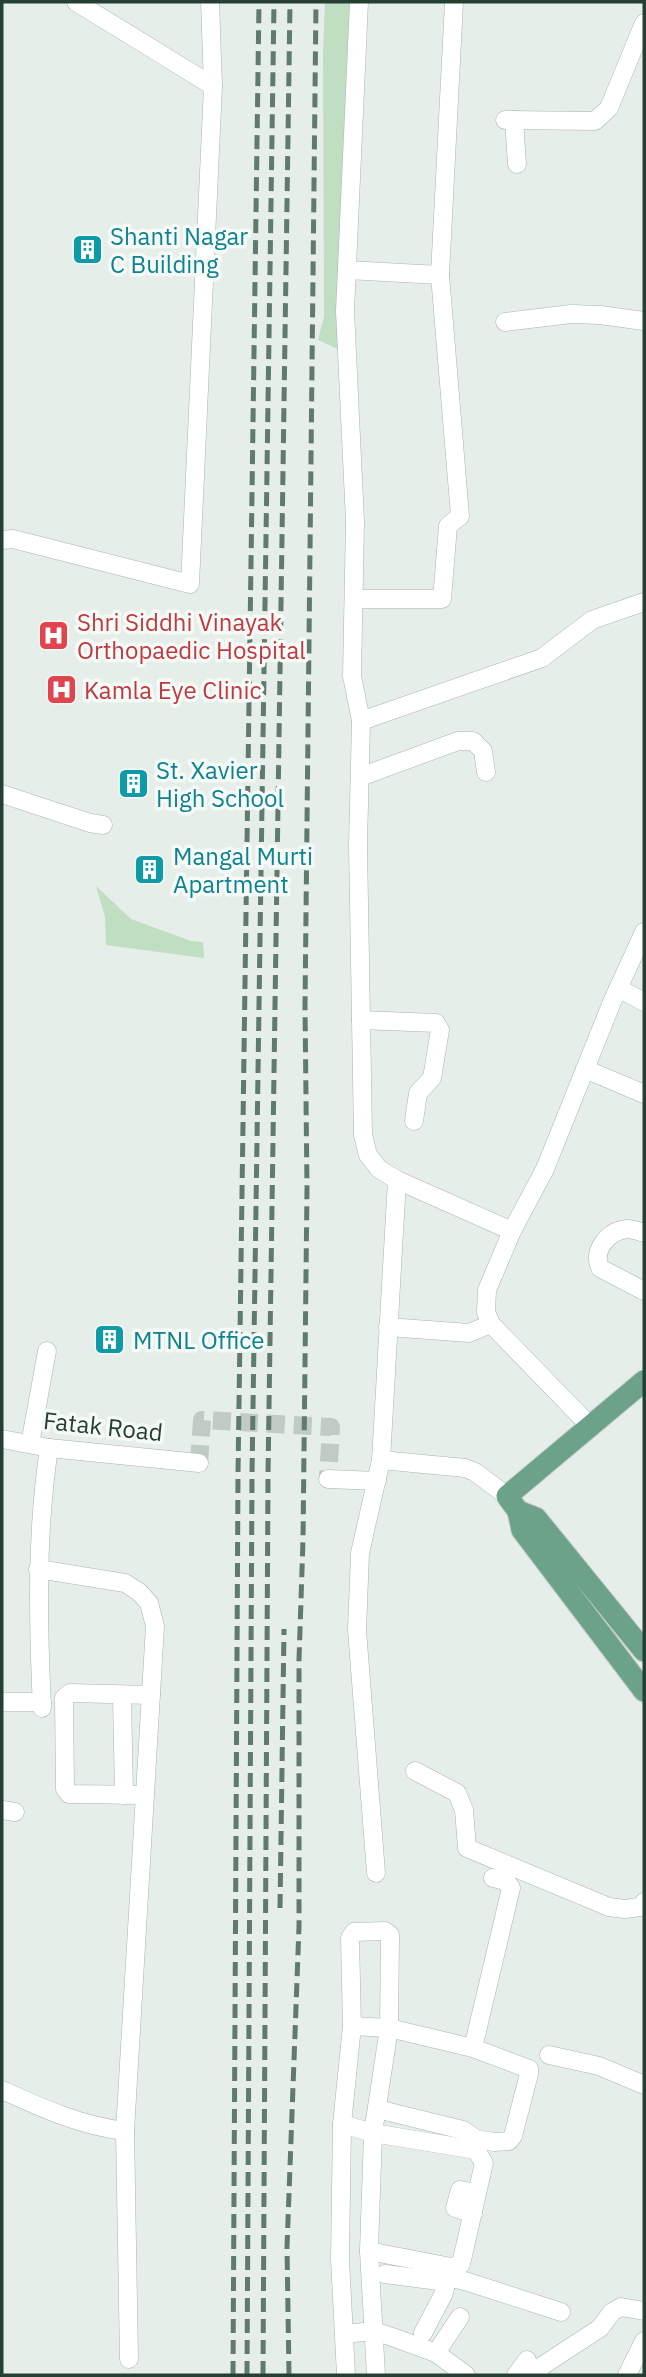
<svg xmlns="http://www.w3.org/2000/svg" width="646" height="2377" viewBox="0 0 646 2377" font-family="'IBM Plex Sans',sans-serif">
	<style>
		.green { fill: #bfdec2 }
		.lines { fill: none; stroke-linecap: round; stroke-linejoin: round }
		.minor-tunnel { stroke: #bfcbc4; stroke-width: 18; stroke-dasharray: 18 9; stroke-linecap: butt }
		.minor-casing { stroke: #a8b6ae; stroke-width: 19 }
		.major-casing { stroke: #c2cac6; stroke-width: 23 }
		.minor { stroke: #fff; stroke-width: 18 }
		.major { stroke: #6ca289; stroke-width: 21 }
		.rail { stroke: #607b6e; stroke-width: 5; stroke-dasharray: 14 7; stroke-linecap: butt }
		.labels { text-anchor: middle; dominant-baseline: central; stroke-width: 7; stroke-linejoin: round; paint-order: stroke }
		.culture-label { font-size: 24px; fill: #0d838f; stroke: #f6faf7; text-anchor: start }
		.health-label { font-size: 24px; fill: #be3a42; stroke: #f6faf7; text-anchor: start }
		.street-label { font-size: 24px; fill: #254033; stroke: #f6faf7 }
	</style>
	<rect width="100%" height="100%" fill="#e5eee8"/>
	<g class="green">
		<path d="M325 2H353L338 349 318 340 324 317 323 53Z"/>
		<path d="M96 886 131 919 191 941 203 942 204 958 106 945 105 917Z"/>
	</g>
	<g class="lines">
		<path class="minor-tunnel" d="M199 1463 202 1420 331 1427 328 1479"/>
		<defs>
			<g id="minor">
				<path d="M76 2 213 86"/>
				<path d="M359 2 345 311 355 521 352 676 361 721 358 845 363 1135 368 1155 379 1169 397 1180 512 1231"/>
				<path d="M505 120 595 121 609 108 644 23"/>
				<path d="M514 120 517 164"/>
				<path d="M347 270 440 275 460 516 448 526 442 599H354"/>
				<path d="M440 275 454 2"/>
				<path d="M505 322 571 314 600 315 644 321"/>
				<path d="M2 540 13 539 190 584 213 86 210 2"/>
				<path d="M361 721 542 658 592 620 644 602"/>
				<path d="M360 777 458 741H473L483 751 486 772"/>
				<path d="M2 794 90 823 103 825"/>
				<path d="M618 988 644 1002"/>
				<path d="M361 1020 436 1023 440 1030 432 1078 418 1093 414 1121"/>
				<path d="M585 1069 644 1094"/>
				<path d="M644 1233C638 1231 633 1229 627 1229 608 1231 592 1250 600 1268L644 1291"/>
				<path d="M388 1327 469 1333 491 1324"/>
				<path d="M589 1425 491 1324 486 1312 487 1290 512 1231 545 1169 612 1002 644 932"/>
				<path d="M2 1439 49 1448 199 1463"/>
				<path d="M30 1444 47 1351"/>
				<path d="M381 1460 465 1468 475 1472 507 1496"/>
				<path d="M328 1479 377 1481"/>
				<path d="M38 1569 125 1583 139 1592 149 1603 155 1626 125 2131"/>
				<path d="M122 1695 124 1795"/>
				<path d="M2 1702H42"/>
				<path d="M42 1708C38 1621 36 1535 49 1448"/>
				<path d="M415 1771 457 1793 464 1810 467 1848 609 1907 625 1909 640 1907 644 1902"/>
				<path d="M145 1795 69 1794 65 1789 64 1698 70 1693 151 1695"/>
				<path d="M2 1810 15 1812"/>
				<path d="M376 1873 357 1630 360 1553 381 1460 397 1180"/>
				<path d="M352 2026 389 2028 473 2048"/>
				<path d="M549 2055 599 2066 644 2085"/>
				<path d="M2 2090C42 2108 81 2126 125 2131L129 2359"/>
				<path d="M377 2109 463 2130 476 2139 494 2142 509 2141 513 2136 529 2074V2069L473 2048 511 1888 506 1881 493 1878"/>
				<path d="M342 2124 373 2133 476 2150 484 2163 461 2264 451 2267 369 2251"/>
				<path d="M473 2214 455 2208 460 2190 477 2193"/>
				<path d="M385 2274 446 2282"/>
				<path d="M437 2275 465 2281 561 2312"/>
				<path d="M423 2333 444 2293 447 2277"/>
				<path d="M344 2334 374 2331 395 2338 436 2353 466 2375"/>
				<path d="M436 2353 460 2317"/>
				<path d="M346 2375 340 2259 342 2124 352 2026 350 1938 354 1932 385 1931 390 1935 389 2028 373 2133 369 2251 376 2375"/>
				<path d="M516 2375 527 2360"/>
				<path d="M536 2375 542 2366 600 2328 612 2312 621 2307 644 2311"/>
				<path d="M627 2375 644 2341"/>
			</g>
			<g id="major">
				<path d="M518 1511 507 1496 644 1381"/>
				<path d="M644 1651 536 1518 518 1511 522 1530 644 1691"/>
			</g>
		</defs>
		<use href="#minor" class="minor-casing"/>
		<use href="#major" class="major-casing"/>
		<use href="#minor" class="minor"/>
		<use href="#major" class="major"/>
		<g class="rail">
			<path d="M280 1908 284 1629"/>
			<path d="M233 2375 238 1474 259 2"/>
			<path d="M247 2375 252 1475 274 2"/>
			<path d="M263 2375 268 1475 290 2"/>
			<path d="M289 2375 287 2247 299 1927V1660L303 1540 307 1188 305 1006 316 2"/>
		</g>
	</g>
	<defs>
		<symbol id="building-square" viewBox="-11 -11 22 22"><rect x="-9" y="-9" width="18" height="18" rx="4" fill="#0f9aa8" stroke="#f6faf7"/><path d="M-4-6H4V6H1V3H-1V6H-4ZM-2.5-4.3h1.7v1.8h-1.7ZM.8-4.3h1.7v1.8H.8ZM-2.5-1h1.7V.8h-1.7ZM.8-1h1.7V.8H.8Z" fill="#fff"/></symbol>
		<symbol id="hospital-square" viewBox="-11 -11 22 22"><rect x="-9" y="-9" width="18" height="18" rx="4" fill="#e0444e" stroke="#f6faf7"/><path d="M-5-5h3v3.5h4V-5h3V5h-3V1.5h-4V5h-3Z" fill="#fff"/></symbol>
	</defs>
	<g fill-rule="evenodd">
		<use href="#building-square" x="70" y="232" width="35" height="35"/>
		<use href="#hospital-square" x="36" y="618" width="35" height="35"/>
		<use href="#hospital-square" x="44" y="672" width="35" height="35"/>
		<use href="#building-square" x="116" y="766" width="35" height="35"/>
		<use href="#building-square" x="132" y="852" width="35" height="35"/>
		<use href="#building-square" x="92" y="1322" width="35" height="35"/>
	</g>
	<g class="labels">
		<g class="culture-label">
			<text x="110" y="236">Shanti Nagar<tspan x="110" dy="28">C Building</tspan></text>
			<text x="156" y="770">St. Xavier<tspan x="156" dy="28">High School</tspan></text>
			<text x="173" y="856">Mangal Murti<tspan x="173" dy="28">Apartment</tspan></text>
			<text x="133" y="1340">MTNL Office</text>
		</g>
		<g class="health-label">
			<text x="77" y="622">Shri Siddhi Vinayak<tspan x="77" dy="28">Orthopaedic Hospital</tspan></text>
			<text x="84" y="690">Kamla Eye Clinic</text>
		</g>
		<g class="street-label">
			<text transform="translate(103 1426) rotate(6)">Fatak Road</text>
		</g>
	</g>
	<rect width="646" height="2377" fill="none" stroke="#254033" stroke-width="7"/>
</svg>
